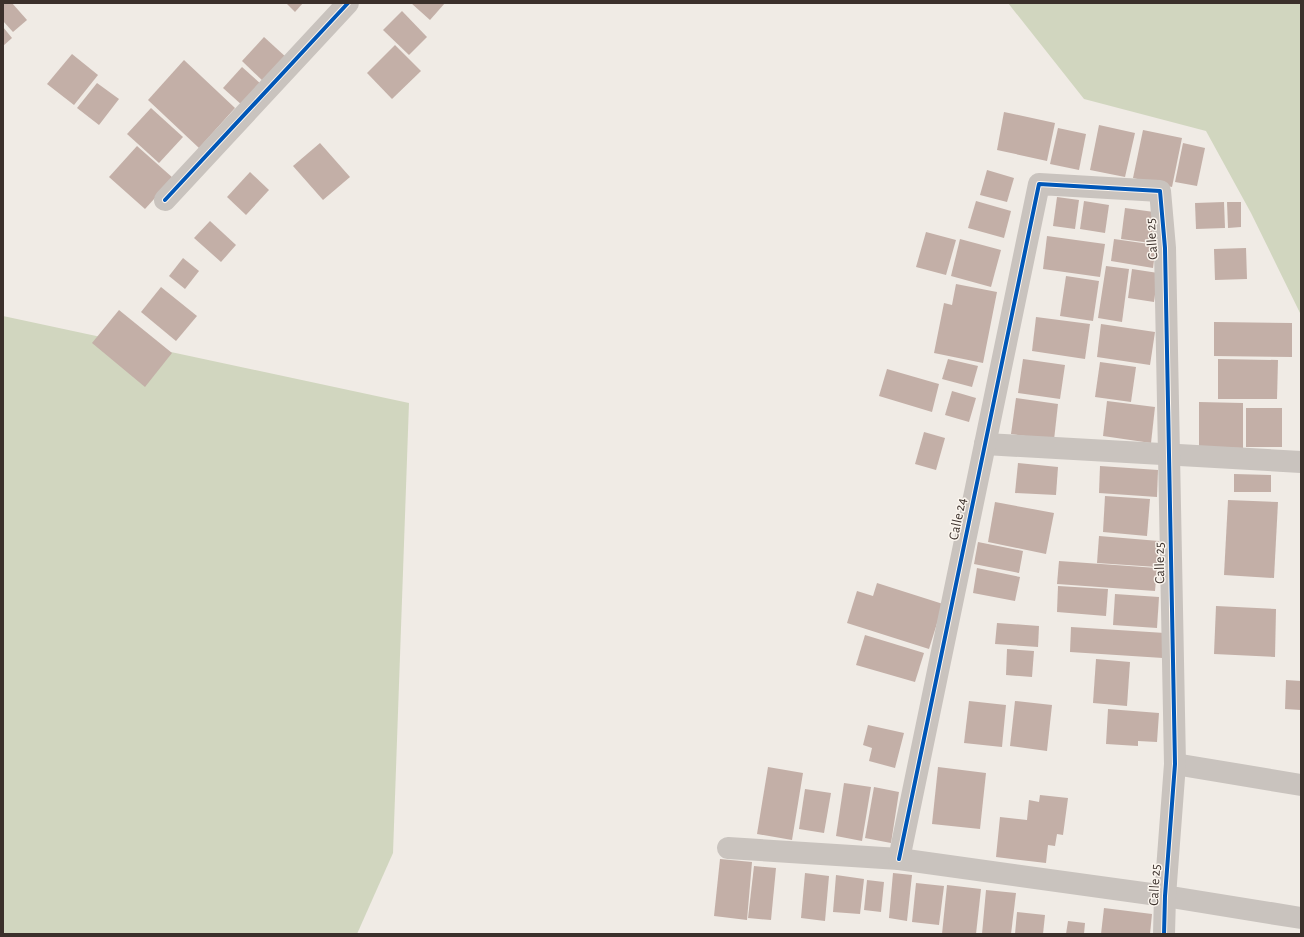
<svg xmlns="http://www.w3.org/2000/svg" width="1304" height="937" viewBox="0 0 1304 937" font-family="'Alegreya Sans',sans-serif">
	<style>
		.green { fill: #d1d6bf }
		.building { fill: #c3afa7 }
		.lines { fill: none; stroke-linecap: round; stroke-linejoin: round }
		.street { stroke: #c9c3be; stroke-width: 22 }
		.cycleway-casing { stroke: #fbf5ee; stroke-width: 6 }
		.cycleway { stroke: #0057b8; stroke-width: 4 }
		.labels { text-anchor: middle; dominant-baseline: central; stroke-width: 3; stroke-linejoin: round; paint-order: stroke }
		.street-label { font-size: 14px; fill: #3b302b; stroke: #fbf5ee }
	</style>
	<rect width="100%" height="100%" fill="#f0ebe5"/>
	<g class="green">
		<path d="M1008 3H1301V315L1251 213 1206 131 1084 99Z"/>
		<path d="M3 316 409 403 393 853 357 934H3Z"/>
	</g>
	<g class="building">
		<path d="M3 3H12L27 20 13 32 3 21Z"/>
		<path d="M286 3H303L295 12Z"/>
		<path d="M411 3H445L430 20Z"/>
		<path d="M402 11 427 37 409 55 383 30Z"/>
		<path d="M3 27 12 38 3 46Z"/>
		<path d="M264 37 287 58 265 83 242 61Z"/>
		<path d="M395 45 421 71 392 99 367 73Z"/>
		<path d="M72 54 98 75 74 105 47 84Z"/>
		<path d="M184 60 235 108 199 148 148 100Z"/>
		<path d="M242 67 262 85 243 106 223 88Z"/>
		<path d="M97 83 119 99 99 125 77 108Z"/>
		<path d="M151 108 183 137 159 163 127 134Z"/>
		<path d="M1004 112 1055 123 1047 161 997 150Z"/>
		<path d="M1099 125 1135 133 1125 177 1090 170Z"/>
		<path d="M1058 128 1086 134 1079 170 1050 164Z"/>
		<path d="M1143 130 1182 138 1172 187 1133 178Z"/>
		<path d="M320 143 350 177 323 200 293 166Z"/>
		<path d="M1183 143 1205 148 1197 186 1175 182Z"/>
		<path d="M137 146 173 178 145 209 109 177Z"/>
		<path d="M987 170 1014 178 1007 202 980 195Z"/>
		<path d="M250 172 269 190 246 215 227 197Z"/>
		<path d="M1057 197 1079 200 1075 229 1053 226Z"/>
		<path d="M976 201 1011 211 1004 238 968 228Z"/>
		<path d="M1084 201 1109 205 1105 233 1080 229Z"/>
		<path d="M1224 202 1225 228 1196 229 1195 203Z"/>
		<path d="M1227 202H1241V227L1228 228Z"/>
		<path d="M1125 208 1154 212 1151 243 1121 239Z"/>
		<path d="M210 221 236 245 221 262 194 238Z"/>
		<path d="M926 232 956 240 946 275 916 267Z"/>
		<path d="M1047 236 1105 244 1100 277 1043 269Z"/>
		<path d="M960 239 1001 250 991 287 951 276Z"/>
		<path d="M1114 239 1156 245 1153 268 1111 261Z"/>
		<path d="M1246 248 1247 279 1215 280 1214 249Z"/>
		<path d="M183 258 199 271 185 289 169 276Z"/>
		<path d="M1106 266 1129 269 1122 322 1098 318Z"/>
		<path d="M1132 269 1158 273 1154 302 1128 298Z"/>
		<path d="M1066 276 1099 281 1093 321 1060 316Z"/>
		<path d="M956 284 997 292 983 363 934 353 944 303 952 305Z"/>
		<path d="M161 287 197 316 176 341 141 312Z"/>
		<path d="M119 310 172 353 145 387 92 343Z"/>
		<path d="M1036 317 1090 324 1085 359 1032 351Z"/>
		<path d="M1214 322 1292 323V357L1214 356Z"/>
		<path d="M1101 324 1155 332 1150 365 1097 357Z"/>
		<path d="M948 359 978 366 972 387 942 379Z"/>
		<path d="M1023 359 1065 365 1060 399 1018 393Z"/>
		<path d="M1218 359 1278 360 1277 399H1218Z"/>
		<path d="M1100 362 1136 367 1131 402 1095 397Z"/>
		<path d="M887 369 939 384 932 412 879 396Z"/>
		<path d="M952 391 976 398 969 422 945 415Z"/>
		<path d="M1016 398 1058 404 1054 440 1011 434Z"/>
		<path d="M1107 401 1155 407 1151 443 1103 436Z"/>
		<path d="M1199 402 1243 403V448L1199 447Z"/>
		<rect x="1246" y="408" width="36" height="39"/>
		<path d="M924 432 945 438 936 470 915 464Z"/>
		<path d="M1018 463 1058 467 1056 495 1015 493Z"/>
		<path d="M1100 466 1158 470 1157 497 1099 493Z"/>
		<path d="M1234 474 1271 475V492H1234Z"/>
		<path d="M1105 496 1150 499 1147 536 1103 532Z"/>
		<path d="M1228 500 1278 502 1274 578 1224 575Z"/>
		<path d="M995 502 1054 513 1046 554 988 542Z"/>
		<path d="M1099 536 1159 541 1157 567 1097 563Z"/>
		<path d="M978 542 1023 551 1019 573 974 564Z"/>
		<path d="M1059 561 1157 568 1155 591 1057 584Z"/>
		<path d="M977 568 1020 577 1015 601 973 593Z"/>
		<path d="M877 583 943 604 929 649 847 623 857 591 873 596Z"/>
		<path d="M1058 586 1108 589 1106 616 1057 612Z"/>
		<path d="M1115 594 1159 597 1157 628 1113 625Z"/>
		<path d="M1216 606 1276 609 1275 657 1214 654Z"/>
		<path d="M997 623 1039 626 1038 647 995 644Z"/>
		<path d="M1071 627 1165 633 1163 658 1070 652Z"/>
		<path d="M865 635 924 653 915 682 856 665Z"/>
		<path d="M1007 649 1034 651 1032 677 1006 675Z"/>
		<path d="M1096 659 1130 662 1127 706 1093 703Z"/>
		<path d="M1286 680 1301 681V710L1285 709Z"/>
		<path d="M969 701 1006 705 1002 747 964 743Z"/>
		<path d="M1015 701 1052 705 1047 751 1010 746Z"/>
		<path d="M1108 709 1159 713 1157 742 1138 741V746L1106 744Z"/>
		<path d="M868 725 904 733 895 768 869 761 872 748 863 745Z"/>
		<path d="M768 767 803 773 792 840 757 834Z"/>
		<path d="M938 767 986 773 980 829 932 824Z"/>
		<path d="M844 783 871 787 862 841 836 836Z"/>
		<path d="M874 787 899 792 891 843 865 838Z"/>
		<path d="M805 789 831 793 824 833 799 829Z"/>
		<path d="M1040 795 1068 798 1063 835 1057 834 1055 846 1048 845 1046 863 996 857 1000 817 1027 820 1029 800 1039 802Z"/>
		<path d="M720 859 752 862 747 920 714 916Z"/>
		<path d="M754 866 776 868 771 920 748 918Z"/>
		<path d="M805 873 829 876 825 921 801 918Z"/>
		<path d="M893 873 912 875 907 921 889 918Z"/>
		<path d="M836 875 864 879 860 914 833 912Z"/>
		<path d="M867 880 884 882 881 912 864 910Z"/>
		<path d="M916 883 944 886 939 925 912 922Z"/>
		<path d="M947 885 981 889 976 934H942Z"/>
		<path d="M986 890 1016 893 1011 934H982Z"/>
		<path d="M1104 908 1152 914 1150 934H1101Z"/>
		<path d="M1017 912 1045 915 1043 934H1015Z"/>
		<path d="M1068 921 1085 923 1084 934H1066Z"/>
	</g>
	<g class="lines">
		<g class="street">
			<path d="M165 200 348 3"/>
			<path d="M985 444 1301 462"/>
			<path d="M1175 764 1301 785"/>
			<path d="M728 848 899 859 1165 896 1301 918"/>
			<path d="M899 859 1039 184 1160 191 1165 248 1175 764 1165 896 1164 934"/>
		</g>
		<defs>
			<g id="cycleway">
				<path d="M165 200 348 3"/>
				<path d="M899 859 1039 184 1160 191 1165 248 1175 764 1165 896 1164 934"/>
			</g>
		</defs>
		<use href="#cycleway" class="cycleway-casing"/>
		<use href="#cycleway" class="cycleway"/>
	</g>
	<g class="labels">
		<g class="street-label">
			<text transform="translate(1152 239) rotate(-94)">Calle 25</text>
			<text transform="translate(958 519) rotate(-78)">Calle 24</text>
			<text transform="translate(1160 563) rotate(-91)">Calle 25</text>
			<text transform="translate(1155 885) rotate(-87)">Calle 25</text>
		</g>
	</g>
	<rect width="1304" height="937" fill="none" stroke="#3b302b" stroke-width="8"/>
</svg>
